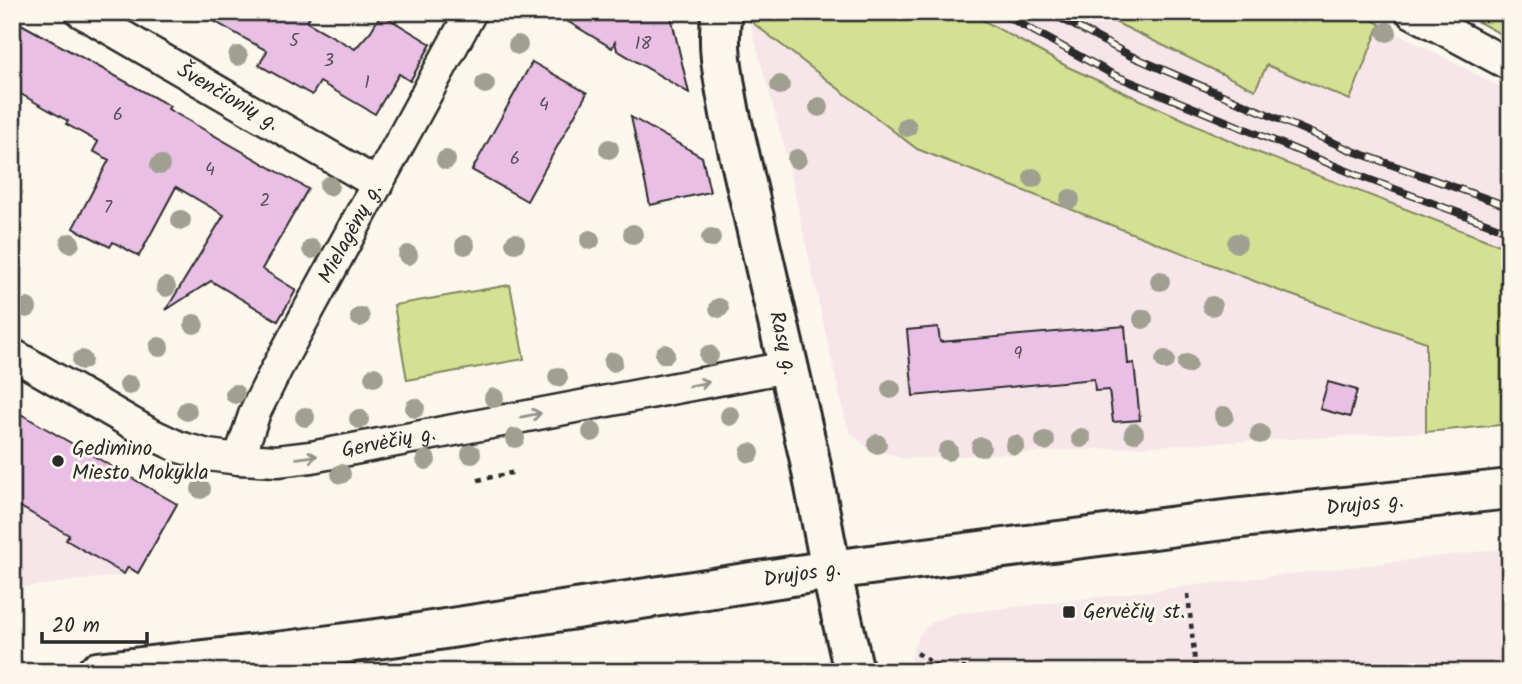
<svg xmlns="http://www.w3.org/2000/svg" width="1522" height="684" viewBox="0 0 1522 684" font-family="Kalam,sans-serif">
	<style>
		.built { fill: #f6e6ea }
		.green { fill: #d4e093; stroke: #80865f; stroke-width: 2 }
		.building { fill: #e9bfe6; stroke: #2b2b2b; stroke-width: 2 }
		.lines { fill: none; stroke-linecap: round; stroke-linejoin: round }
		.street-casing { stroke: #2b2b2b; stroke-width: 35 }
		.secondary-casing { stroke: #2b2b2b; stroke-width: 44 }
		.primary-casing { stroke: #2b2b2b; stroke-width: 44 }
		.path { stroke: #2b2b2b; stroke-width: 4.5; stroke-dasharray: 5 5; stroke-linecap: butt }
		.street { stroke: #fbf7ec; stroke-width: 30 }
		.secondary { stroke: #fbf7ec; stroke-width: 38 }
		.primary { stroke: #fbf7ec; stroke-width: 38 }
		.rail-casing { stroke: #2b2b2b; stroke-width: 8 }
		.rail { stroke: #fbf7ec; stroke-width: 5; stroke-dasharray: 16; stroke-linecap: butt }
		.tree { fill: #a0a090 }
		.oneway { stroke: #93918c }
		.poi-dot { fill: #2b2b2b; stroke: #fbf7ec; stroke-width: 2.5 }
		.labels { text-anchor: middle; dominant-baseline: central; stroke-width: 6; stroke-linejoin: round; paint-order: stroke }
		.number-label { font-size: 18px; fill: #5a505a }
		.street-label { font-size: 21px; fill: #2b2b2b; stroke: #fbf7ec }
		.poi-label { font-size: 21px; fill: #2b2b2b; stroke: #fbf7ec; text-anchor: start }
	</style>
	<rect width="100%" height="100%" fill="#fbf7ec"/>
	<filter id="ink" filterUnits="userSpaceOnUse"><feTurbulence type="fractalNoise" baseFrequency=".0143" numOctaves="2"/><feDisplacementMap in="SourceGraphic" scale="14" xChannelSelector="R" yChannelSelector="G"/><feConvolveMatrix kernelMatrix="1 2 1 2 8 2 1 2 1" color-interpolation-filters="sRGB"/></filter>
	<g filter="url(#ink)">
		<g class="built">
			<path d="M968 12H1094L1255 90 1267 64 1350 100 1380 24 1510 92V249L1249 149 1068 67Z"/>
			<path d="M749 20 917 149 1277 290 1426 342V432L905 459 867 447 850 432 843 411 784 146Z"/>
			<path d="M12 409 177 504 138 573 129 567 131 574 12 589Z"/>
			<path d="M1510 548V672H912L911 667 913 649 920 634 934 621 955 614Z"/>
		</g>
		<g class="green">
			<path d="M753 12H968L1068 67 1249 149 1510 249V424L1426 432V342L1277 290 917 149 749 20Z"/>
			<path d="M1094 12H1357L1380 24 1350 100 1267 65 1255 90Z"/>
			<path d="M1460 12H1510V39Z"/>
			<path d="M510 285 524 359 407 380 394 305Z"/>
		</g>
		<g class="building">
			<path d="M198 12H312L307 22 355 49 371 31 381 14 431 44 410 81 399 74 375 114 320 82 312 95 259 65 267 51Z"/>
			<path d="M552 12H670L689 93 617 50 615 42 612 48Z"/>
			<path d="M12 19 170 106 168 109 308 189 262 269 296 290 278 321 211 281 166 310 224 215 176 187 139 256 113 242 110 247 73 228 109 160 93 151 98 142 66 124 68 121 12 89Z"/>
			<path d="M532 62 587 93 527 201 472 170Z"/>
			<path d="M631 117 702 157 710 192 650 205Z"/>
			<path d="M1125 326 1128 364 1134 363 1140 420 1113 422 1109 390 1095 391 1094 379 913 396 907 330 938 327 940 342Z"/>
			<path d="M1328 382 1357 390 1350 417 1320 409Z"/>
			<path d="M12 409 177 504 138 573 128 567 124 574 66 540 69 535 12 502Z"/>
		</g>
		<g class="lines">
			<defs>
				<g id="street">
					<path id="s1" d="M81 12 376 183"/>
					<path d="M1411 12 1510 65"/>
					<path id="s2" d="M12 354 147 432 179 447 208 455 239 459 277 461 311 457 787 367"/>
					<path id="s3" d="M239 459 255 412 277 368 471 12"/>
				</g>
				<path id="secondary" d="M831 570 854 672"/>
				<g id="primary">
					<path id="s4" d="M722 12C716 47 724 79 730 114L809 456 831 570"/>
					<path id="s5" d="M97 672 293 650 399 636 831 570 1232 519 1510 489"/>
				</g>
			</defs>
			<use href="#street" class="street-casing"/>
			<use href="#secondary" class="secondary-casing"/>
			<use href="#primary" class="primary-casing"/>
			<g class="path">
				<path d="M478 480 516 472"/>
				<path d="M1188 594 1196 672"/>
				<path d="M917 653 943 670 964 668 971 672"/>
			</g>
			<use href="#street" class="street"/>
			<use href="#secondary" class="secondary"/>
			<use href="#primary" class="primary"/>
			<defs>
				<g id="rail">
					<path d="M999 12 1114 75 1357 175 1510 232"/>
					<path d="M1049 12 1129 55 1353 151 1510 207"/>
				</g>
			</defs>
			<use href="#rail" class="rail-casing"/>
			<use href="#rail" class="rail"/>
		</g>
		<g class="tree">
			<circle cx="1387" cy="32" r="10"/>
			<circle cx="518" cy="45" r="10"/>
			<circle cx="238" cy="56" r="10"/>
			<circle cx="485" cy="84" r="10"/>
			<circle cx="780" cy="85" r="10"/>
			<circle cx="819" cy="107" r="10"/>
			<circle cx="907" cy="127" r="10"/>
			<circle cx="609" cy="149" r="10"/>
			<circle cx="797" cy="159" r="10"/>
			<circle cx="446" cy="160" r="10"/>
			<circle cx="160" cy="165" r="10"/>
			<circle cx="1033" cy="178" r="10"/>
			<circle cx="329" cy="186" r="10"/>
			<circle cx="1070" cy="199" r="10"/>
			<circle cx="181" cy="220" r="10"/>
			<circle cx="633" cy="234" r="10"/>
			<circle cx="711" cy="238" r="10"/>
			<circle cx="590" cy="240" r="10"/>
			<circle cx="70" cy="243" r="10"/>
			<circle cx="515" cy="243" r="10"/>
			<circle cx="1237" cy="243" r="10"/>
			<circle cx="465" cy="245" r="10"/>
			<circle cx="312" cy="249" r="10"/>
			<circle cx="408" cy="255" r="10"/>
			<circle cx="1160" cy="281" r="10"/>
			<circle cx="166" cy="287" r="10"/>
			<circle cx="1212" cy="306" r="10"/>
			<circle cx="27" cy="308" r="10"/>
			<circle cx="719" cy="308" r="10"/>
			<circle cx="360" cy="317" r="10"/>
			<circle cx="1143" cy="319" r="10"/>
			<circle cx="194" cy="324" r="10"/>
			<circle cx="159" cy="347" r="10"/>
			<circle cx="665" cy="354" r="10"/>
			<circle cx="709" cy="355" r="10"/>
			<circle cx="82" cy="360" r="10"/>
			<circle cx="1165" cy="360" r="10"/>
			<circle cx="613" cy="362" r="10"/>
			<circle cx="1187" cy="364" r="10"/>
			<circle cx="374" cy="377" r="10"/>
			<circle cx="558" cy="377" r="10"/>
			<circle cx="129" cy="385" r="10"/>
			<circle cx="891" cy="389" r="10"/>
			<circle cx="235" cy="394" r="10"/>
			<circle cx="494" cy="398" r="10"/>
			<circle cx="415" cy="408" r="10"/>
			<circle cx="187" cy="411" r="10"/>
			<circle cx="730" cy="416" r="10"/>
			<circle cx="1224" cy="416" r="10"/>
			<circle cx="305" cy="417" r="10"/>
			<circle cx="359" cy="419" r="10"/>
			<circle cx="592" cy="432" r="10"/>
			<circle cx="1134" cy="433" r="10"/>
			<circle cx="1260" cy="434" r="10"/>
			<circle cx="515" cy="438" r="10"/>
			<circle cx="1081" cy="438" r="10"/>
			<circle cx="1045" cy="441" r="10"/>
			<circle cx="877" cy="444" r="10"/>
			<circle cx="1015" cy="445" r="10"/>
			<circle cx="981" cy="447" r="10"/>
			<circle cx="948" cy="451" r="10"/>
			<circle cx="750" cy="453" r="10"/>
			<circle cx="471" cy="454" r="10"/>
			<circle cx="426" cy="460" r="10"/>
			<circle cx="341" cy="474" r="10"/>
			<circle cx="201" cy="489" r="10"/>
		</g>
		<defs><path id="oneway-shaft" d="M-6 0H5M1.5-3L5.5 0L1.5 3" fill="none" stroke-width="1.6" stroke-linecap="round" stroke-linejoin="round" transform="scale(1.75)"/></defs>
		<g class="oneway">
			<use href="#oneway-shaft" transform="translate(699 384) rotate(-11)"/>
			<use href="#oneway-shaft" transform="translate(531 415) rotate(-11)"/>
			<use href="#oneway-shaft" transform="translate(307 457) rotate(-8)"/>
		</g>
	</g>
	<g class="poi-dot">
		<circle cx="58" cy="461" r="7"/>
		<rect x="1062" y="605" width="14" height="14" rx="3.5"/>
	</g>
	<g class="labels">
		<g class="number-label">
			<text x="294" y="41">5</text>
			<text x="643" y="44">18</text>
			<text x="329" y="61">3</text>
			<text x="367" y="83">1</text>
			<text x="544" y="105">4</text>
			<text x="118" y="115">6</text>
			<text x="515" y="159">6</text>
			<text x="210" y="170">4</text>
			<text x="265" y="201">2</text>
			<text x="108" y="208">7</text>
			<text x="1018" y="354">9</text>
		</g>
		<g class="street-label">
			<text stroke="none"><textPath href="#s1" startOffset="170">Švenčionių g.</textPath></text>
			<text stroke="none"><textPath href="#s3" startOffset="252">Mielagėnų g.</textPath></text>
			<text stroke="none"><textPath href="#s4" startOffset="338">Rasų g.</textPath></text>
			<text stroke="none"><textPath href="#s2" startOffset="404">Gervėčių g.</textPath></text>
			<text stroke="none"><textPath href="#s5" startOffset="1279">Drujos g.</textPath></text>
			<text stroke="none"><textPath href="#s5" startOffset="712">Drujos g.</textPath></text>
		</g>
		<g class="poi-label">
			<text x="72" y="449">Gedimino<tspan x="72" dy="24">Miesto Mokykla</tspan></text>
			<text x="1083" y="612">Gervėčių st.</text>
		</g>
	</g>
	<rect width="1522" height="684" fill="none" stroke="#fbf7ec" stroke-width="42"/>
	<rect x="21" y="21" width="1480" height="642" fill="none" stroke="#2b2b2b" stroke-width="2.5" filter="url(#ink)"/>
	<path d="M42 632v10h105v-10" fill="none" stroke="#2b2b2b" stroke-width="3.5"/>
	<text x="52" y="632" font-size="21" fill="#2b2b2b" stroke="#fbf7ec" stroke-width="5" paint-order="stroke">20 m</text>
</svg>
